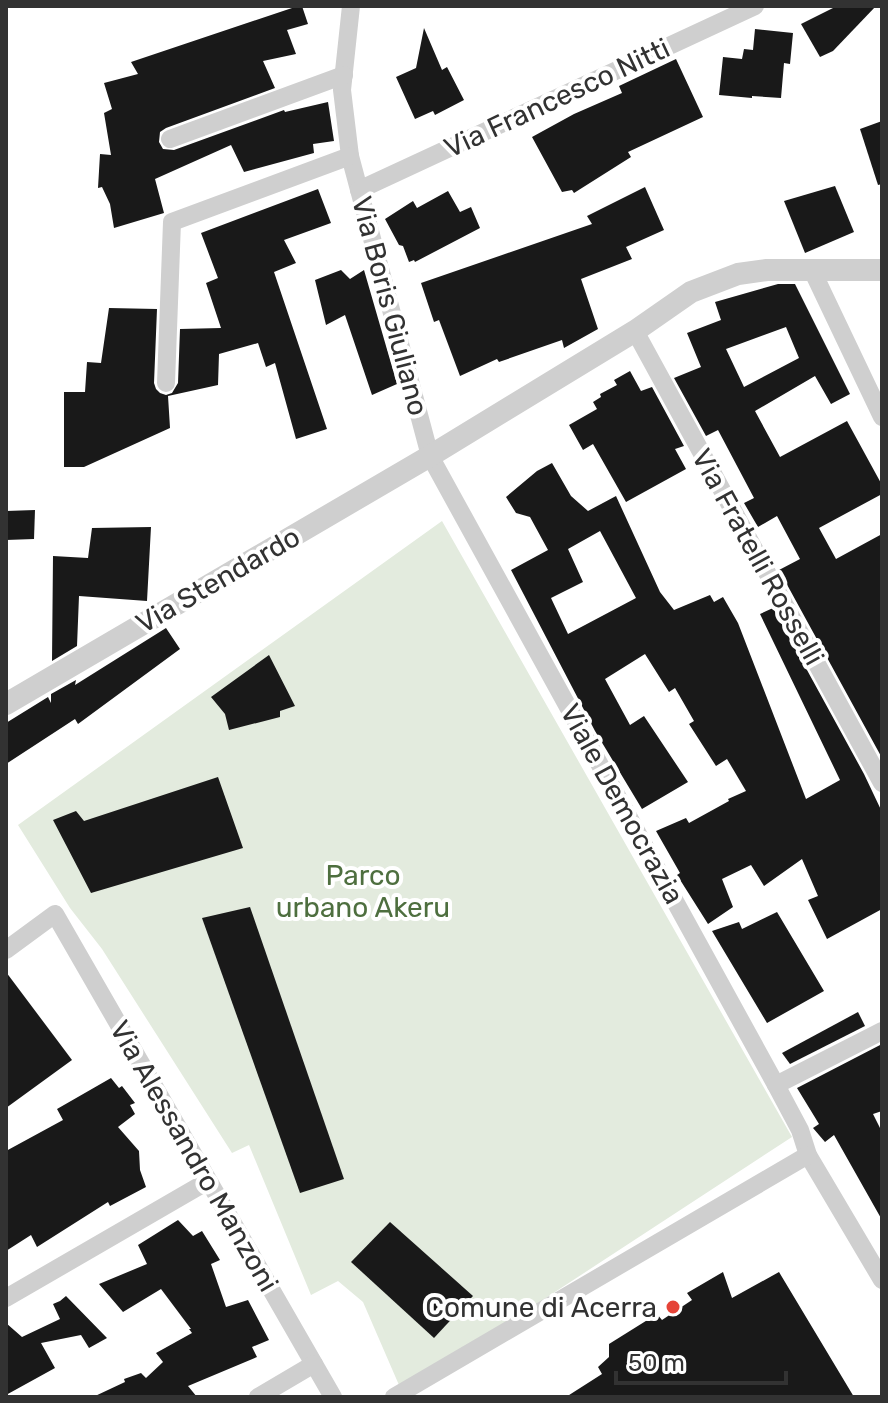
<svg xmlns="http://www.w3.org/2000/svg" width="888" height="1403" viewBox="0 0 888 1403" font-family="Rubik,sans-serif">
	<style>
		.green { fill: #e3ebde }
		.building { fill: #191919; fill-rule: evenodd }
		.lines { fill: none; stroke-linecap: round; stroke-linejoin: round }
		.minor { stroke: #cfcfcf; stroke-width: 18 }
		.tertiary { stroke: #cfcfcf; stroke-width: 22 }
		.poi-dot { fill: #e54438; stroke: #fff; stroke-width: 3 }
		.labels { text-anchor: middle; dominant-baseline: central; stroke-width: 8; stroke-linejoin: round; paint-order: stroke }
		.street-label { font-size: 28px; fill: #323232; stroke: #fff }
		.park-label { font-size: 28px; fill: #4e6f3f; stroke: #fff }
		.poi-label { font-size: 28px; fill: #323232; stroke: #fff; text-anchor: end }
	</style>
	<rect width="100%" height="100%" fill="#fff"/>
	<path class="green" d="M442 521 792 1137 402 1392 363 1302 338 1281 311 1295 249 1145 232 1153 102 949 70 908 18 825Z"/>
	<g class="building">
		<path d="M298 6H302L308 24 287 30 296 54 263 61 275 88 166 128 160 132 159 142 163 149 174 150 284 110 285 112 328 102 334 141 313 144 314 153 244 172 231 145 155 179 164 213 114 228 110 204 102 187 98 188 100 154 111 155 104 113 112 109 104 83 138 74 131 62Z"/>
		<path d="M837 6H876L833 51 820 57 801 24Z"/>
		<path d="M424 28 442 70 447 67 464 100 435 115 433 111 415 119 396 77 416 68Z"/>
		<path d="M755 29 793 33 790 64 784 63 781 98 752 96V98L719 95 723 57 742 59 744 49 753 50Z"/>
		<path d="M676 59 703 117 628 152 631 157 574 193 572 190 562 192 532 137 574 114 622 93 619 86Z"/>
		<path d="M882 121V184L878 185 860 129Z"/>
		<path d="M835 186 854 232 805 253 784 201Z"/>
		<path d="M645 187 664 230 626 247 632 259 581 279 598 329 564 348 562 340 499 362 497 359 460 376 439 320 434 322 421 283 592 224 587 216Z"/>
		<path d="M318 189 331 223 284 240 296 263 274 272 327 429 296 439 275 363 266 367 258 343 219 354 218 385 168 396 170 428 84 467H64V392H85L87 362 101 363 109 308 157 309 154 383 156 389 160 393 166 395 172 393 178 383 180 329 221 328 206 283 218 278 201 233Z"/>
		<path d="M448 191 460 212 471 207 480 228 415 262 414 260 409 262 403 246 399 245 385 219 413 201 417 208Z"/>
		<path d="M341 270 350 279 364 270 397 384 372 395 345 315 326 325 315 280Z"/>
		<path d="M778 284H795L850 394 831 404 815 376 755 411 780 457 847 421 882 485V494L819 528 836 559 882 534V758L779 570 800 559 777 516 758 527 744 503 754 498 718 430 706 436 674 378 701 367 687 333 721 320 715 302ZM786 327 799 358 744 387 726 349Z"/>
		<path d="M630 371 641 391 652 387 684 446 675 449 686 469 626 502 593 444 583 450 569 425 597 409 593 402 601 397 600 394 617 385 614 380Z"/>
		<path d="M552 463 571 496 588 511 616 496 660 592 674 610 710 595 714 602 723 597 738 623 806 799 840 780 760 614 773 608 864 774 882 812V909L827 939 808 900 818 896 802 859 764 886 751 865 722 879 733 907 708 924 677 875 680 873 656 831 686 818 689 823 729 801 728 799 746 791 727 759 716 766 689 724 694 721 675 688 669 692 645 654 605 679 630 725 644 716 688 782 642 809 595 731 511 570 548 550 530 517 516 513 506 497 537 471ZM600 531 636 598 568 634 551 598 583 582 568 549Z"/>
		<path d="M35 510 34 539 6 540V511Z"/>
		<path d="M151 527 147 601 79 596 77 646 52 661 53 556 88 558 92 528Z"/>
		<path d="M166 628 180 649 78 724 75 719 6 764V723L48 697 51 703V694L76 680 75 685Z"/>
		<path d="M269 655 295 706 280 711V717L229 730 225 714 211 697Z"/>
		<path d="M218 777 243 848 91 893 53 820 76 811 84 821Z"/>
		<path d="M250 907 344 1179 300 1193 202 918Z"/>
		<path d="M777 912 824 991 767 1023 712 931 739 922 742 929Z"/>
		<path d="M6 972 72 1060 6 1108Z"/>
		<path d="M858 1012 865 1026 790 1064 782 1053Z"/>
		<path d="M882 1044V1111L873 1114 882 1132V1220L834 1135 825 1142 813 1128 819 1124 797 1088Z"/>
		<path d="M111 1078 119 1088 122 1086 135 1103 130 1105 135 1114 118 1127 139 1151 140 1170 146 1187 110 1206 108 1202 37 1247 31 1235 6 1251V1151L63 1120 57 1109Z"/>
		<path d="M178 1220 193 1236 202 1231 220 1260 211 1264 226 1307 248 1300 269 1340 252 1347 257 1357 188 1386 197 1397H93L125 1382 124 1379 141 1373 146 1378 163 1362 156 1353 192 1333 189 1329H191L161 1289 123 1312 99 1284 147 1264 138 1245Z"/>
		<path d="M390 1222 473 1296 434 1338 351 1262Z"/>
		<path d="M723 1272 732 1298 779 1272 854 1397H566L602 1374 598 1367 609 1357V1344L657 1314 662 1320 692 1300 687 1293Z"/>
		<path d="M66 1296 107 1338 89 1348 81 1335 41 1343 55 1368 6 1395V1323L22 1337 60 1319 53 1304 60 1301Z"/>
	</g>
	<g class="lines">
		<g class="minor">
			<path d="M351 6 342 90 350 156 430 456 776 1085 800 1130 808 1155 882 1280"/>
			<path d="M170 139 344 75"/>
			<path d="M359 190 755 6"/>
			<path d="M812 270 882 417"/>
			<path d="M635 331 882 783"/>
			<path d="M166 383 172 222 350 156"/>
			<path d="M6 950 55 914 333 1397"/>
			<path d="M776 1085 882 1031"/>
			<path d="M6 1298 208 1181"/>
			<path d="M258 1397 314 1364"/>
			<path d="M394 1397 808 1155"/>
		</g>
		<path class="tertiary" d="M6 704 430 456 635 331 691 292 738 274 767 270H882"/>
	</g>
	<circle class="poi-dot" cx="673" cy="1307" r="8"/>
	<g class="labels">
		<g class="street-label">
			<text transform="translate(557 98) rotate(-25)">Via Francesco Nitti</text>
			<text transform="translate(390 306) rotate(75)">Via Boris Giuliano</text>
			<text transform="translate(758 557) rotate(61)">Via Fratelli Rosselli</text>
			<text transform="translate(218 580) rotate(-30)">Via Stendardo</text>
			<text transform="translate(622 804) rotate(61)">Viale Democrazia</text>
			<text transform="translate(194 1156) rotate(60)">Via Alessandro Manzoni</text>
		</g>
		<g class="park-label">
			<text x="363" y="875">Parco<tspan x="363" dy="32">urbano Akeru</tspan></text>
		</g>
		<g class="poi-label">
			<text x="657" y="1307">Comune di Acerra</text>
		</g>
	</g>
	<rect width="888" height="1403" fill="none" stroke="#323232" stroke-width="16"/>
	<path d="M616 1371v12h170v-12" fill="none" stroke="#323232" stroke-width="4"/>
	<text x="628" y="1371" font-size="24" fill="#323232" stroke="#ffffff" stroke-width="6" paint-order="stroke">50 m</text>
</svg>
